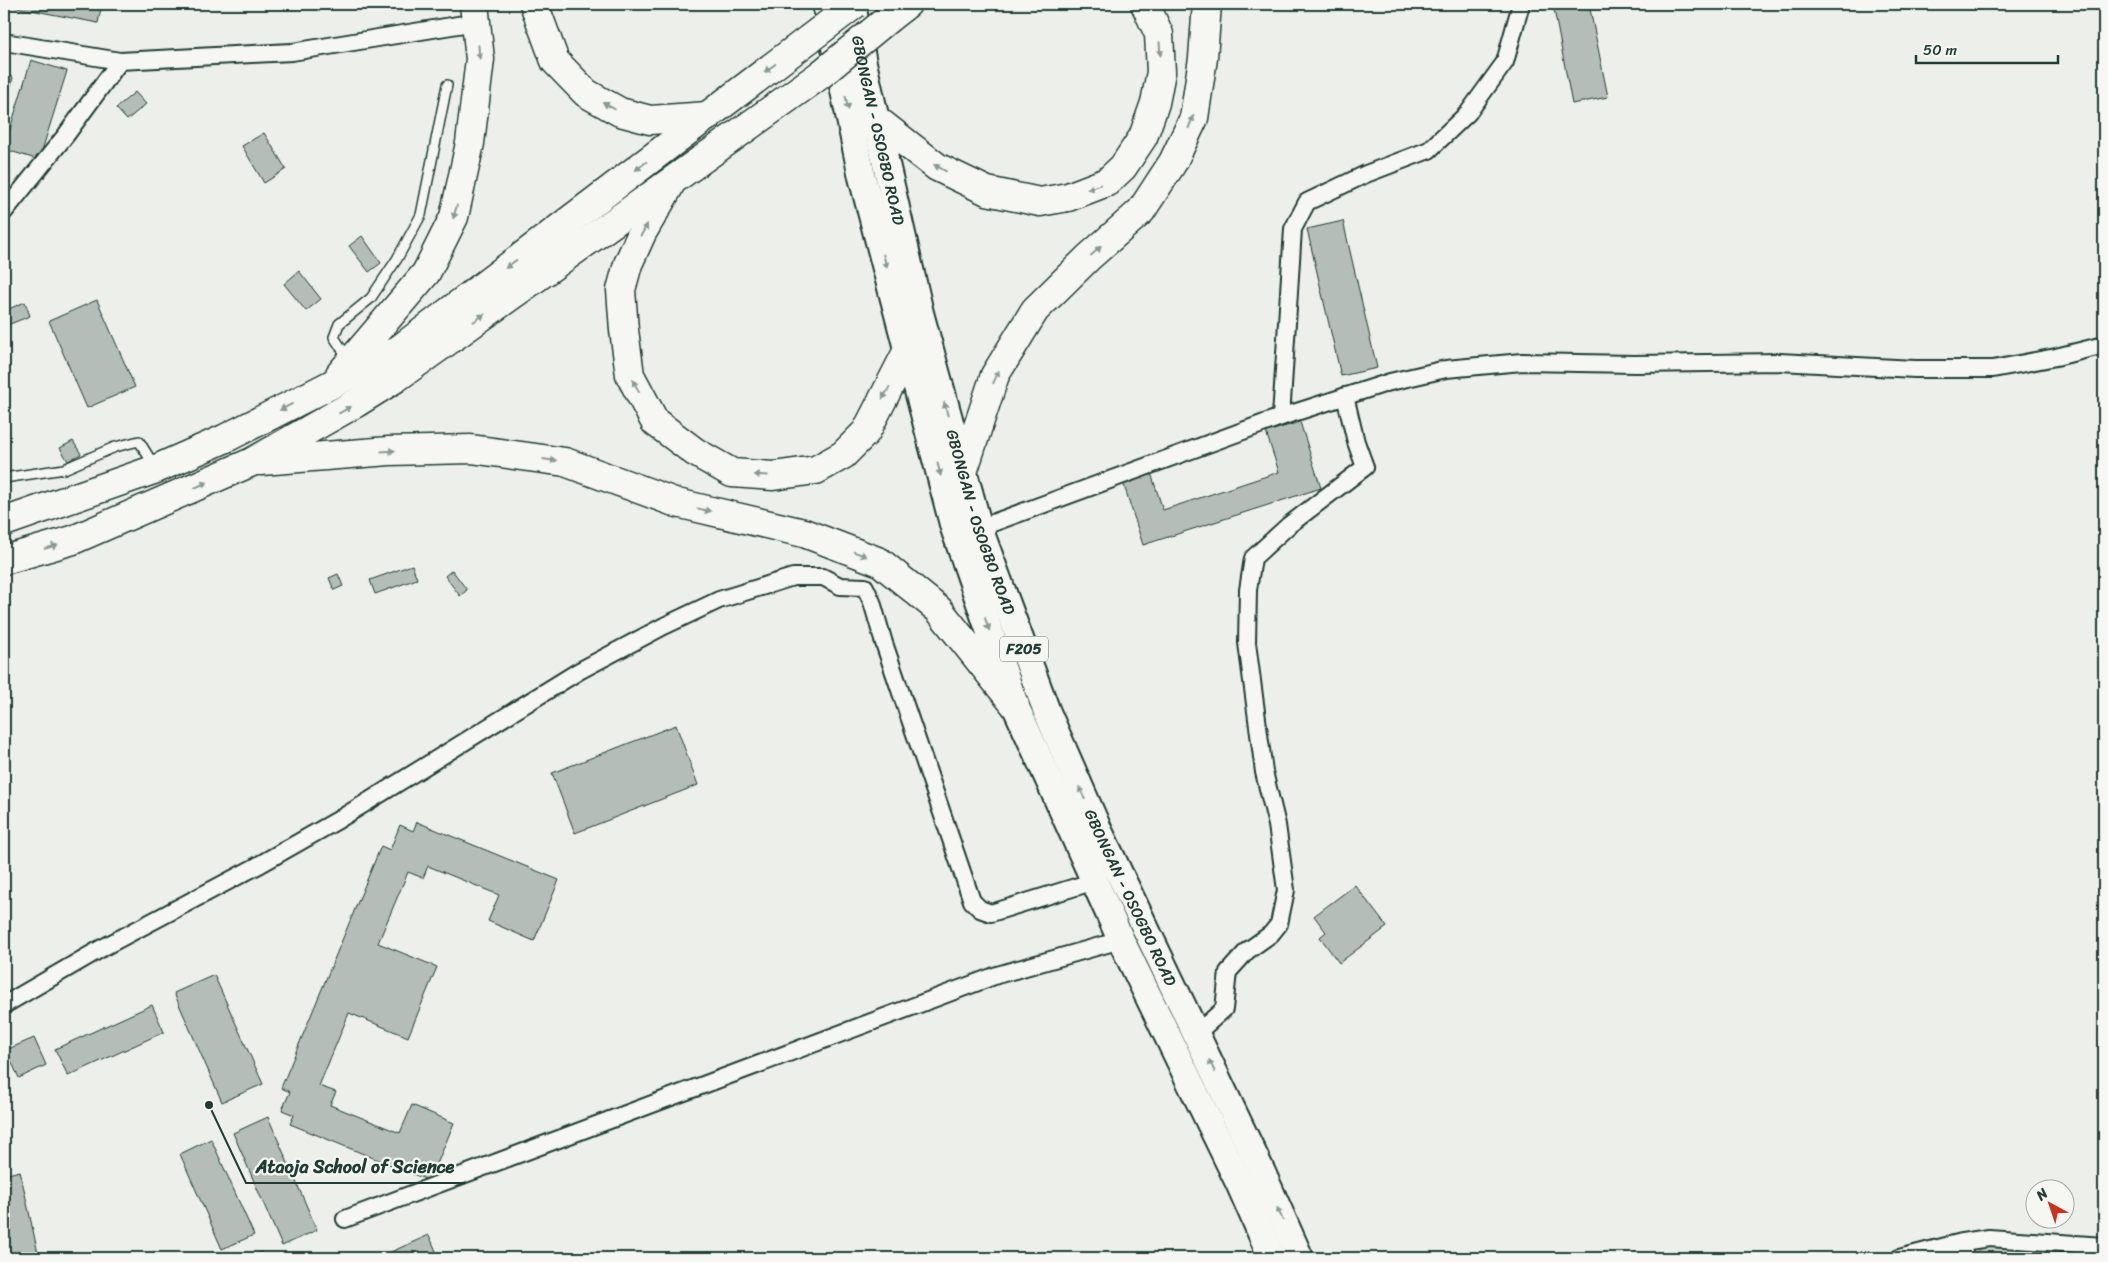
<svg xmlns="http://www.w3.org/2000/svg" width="2108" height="1262" viewBox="0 0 2108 1262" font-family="Sriracha,sans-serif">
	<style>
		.green { fill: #cbd2cc; stroke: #758880 }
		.building { fill: #b4bdb8; stroke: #1f3d34 }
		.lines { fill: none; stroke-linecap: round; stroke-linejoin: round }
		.service-casing { stroke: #1f3d34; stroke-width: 12 }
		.minor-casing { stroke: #1f3d34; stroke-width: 20 }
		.primary-casing { stroke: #1f3d34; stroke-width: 30 }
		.trunk-casing { stroke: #1f3d34; stroke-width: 31 }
		.service { stroke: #f6f6f2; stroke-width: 9 }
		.minor { stroke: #f6f6f2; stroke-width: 16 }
		.primary { stroke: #f6f6f2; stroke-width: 26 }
		.trunk { stroke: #f6f6f2; stroke-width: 28 }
		.trunk-bridge-casing { stroke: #1f3d34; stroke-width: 31; stroke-linecap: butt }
		.trunk-bridge { stroke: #f6f6f2; stroke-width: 28 }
		.oneway { fill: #8a9a93 }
		.labels { text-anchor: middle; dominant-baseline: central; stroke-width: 4.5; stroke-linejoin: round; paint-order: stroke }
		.shield { fill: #f6f6f2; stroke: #60746d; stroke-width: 1 }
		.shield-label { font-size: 15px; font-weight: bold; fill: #1f3d34 }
		.street-label { font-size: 16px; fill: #1f3d34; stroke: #f6f6f2 }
		.leader { fill: none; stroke: #1f3d34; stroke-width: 2 }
		.callout-dot { fill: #1f3d34; stroke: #f6f6f2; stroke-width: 2 }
		.callout-label { font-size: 18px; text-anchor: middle; font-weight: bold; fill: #1f3d34; stroke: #f6f6f2; stroke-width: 4.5; stroke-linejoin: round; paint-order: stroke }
	</style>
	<rect width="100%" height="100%" fill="#edefea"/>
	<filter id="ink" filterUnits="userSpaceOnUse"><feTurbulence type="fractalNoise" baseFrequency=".02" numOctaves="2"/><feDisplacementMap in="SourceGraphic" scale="10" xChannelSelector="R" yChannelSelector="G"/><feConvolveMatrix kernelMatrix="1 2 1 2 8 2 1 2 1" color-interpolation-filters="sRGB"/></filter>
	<g filter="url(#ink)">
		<path class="green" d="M2003 1235 2104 1251V1258H1966Z"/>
		<g class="building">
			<path d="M16 4H102L98 23 15 7Z"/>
			<path d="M368 4H389L385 12Z"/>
			<path d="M1553 4H1589L1608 97 1572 104Z"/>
			<path d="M31 60 67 71 39 160 4 149Z"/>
			<path d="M4 75 13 77 4 117Z"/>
			<path d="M135 92 146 104 127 120 116 108Z"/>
			<path d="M264 133 286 169 264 183 242 146Z"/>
			<path d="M1343 221 1377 368 1341 376 1307 229Z"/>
			<path d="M362 236 381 263 369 272 349 246Z"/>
			<path d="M299 271 321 299 306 311 284 284Z"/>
			<path d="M97 300 135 387 87 408 49 321Z"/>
			<path d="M25 302 30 316 5 326 4 311Z"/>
			<path d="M1300 422 1321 488 1143 545 1123 482 1151 473 1163 510 1279 472 1266 432Z"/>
			<path d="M73 441 81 454 68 461 60 448Z"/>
			<path d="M412 565 417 579 375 594 370 580Z"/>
			<path d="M452 570 467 590 460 596 445 576Z"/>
			<path d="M338 574 343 586 334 590 329 578Z"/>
			<path d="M676 725 698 785 575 833 552 773Z"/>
			<path d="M417 822 559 880 534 941 488 921 499 895 428 866 423 878 408 872 378 943 437 967 408 1037 349 1013 319 1086 336 1092 330 1105 400 1133 412 1105 454 1123 430 1181 290 1124 294 1115 282 1110 290 1092 281 1088 381 846 390 850 400 825 413 831Z"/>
			<path d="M1355 885 1387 927 1339 963 1320 937 1326 932 1314 916Z"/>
			<path d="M214 975 263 1084 222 1102 174 993Z"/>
			<path d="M152 1005 164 1032 68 1076 55 1049Z"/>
			<path d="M34 1038 46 1065 19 1078 6 1050Z"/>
			<path d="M268 1117 317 1230 282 1246 233 1133Z"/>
			<path d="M211 1139 254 1235 222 1249 180 1154Z"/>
			<path d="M20 1171 39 1258H4V1175Z"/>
			<path d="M429 1235 439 1258H385L384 1255Z"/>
			<path d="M261 1252 264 1258H246Z"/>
		</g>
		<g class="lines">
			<defs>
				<g id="service">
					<path d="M349 360 334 337 339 324 371 298 397 259 421 215 447 85"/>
					<path d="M4 478 64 469 115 447 139 441 155 467"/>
				</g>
				<g id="minor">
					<path d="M4 42 120 61 292 52 476 22"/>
					<path d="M4 212 66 135 120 61"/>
					<path d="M1281 417 1293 229 1307 202 1366 174 1429 150 1468 113 1505 62 1521 4"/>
					<path d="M979 528 1281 417 1390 382 1446 369 1522 362 1635 364 1779 362 1915 369H1993L2056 357 2104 345"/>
					<path d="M4 1005 102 948 257 866 338 820 579 671 664 626 719 600 793 577H823L840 586 865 587 872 602 884 643 972 901 980 909 991 913 1095 881"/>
					<path d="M1197 1033 1224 1009 1228 972 1247 951 1271 934 1279 924 1286 890 1277 825 1264 772 1247 643 1248 590 1253 558 1289 525 1365 467 1356 442 1345 396"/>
					<path d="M345 1219 997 975 1121 940"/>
					<path d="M1962 1242 1965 1258"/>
					<path d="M1899 1258 1962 1242 1989 1238 2104 1246"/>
				</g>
				<g id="primary">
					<path d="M826 4 862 177 954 528 1015 705 1121 940 1239 1183 1272 1258"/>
					<path id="s1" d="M852 4 863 63 920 313 979 528 1047 712 1099 831 1260 1168 1300 1258"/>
				</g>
				<g id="trunk">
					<path d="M534 4 555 61 586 93 620 112 650 120 708 116"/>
					<path d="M889 18 907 4"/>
					<path d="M878 121 937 167 987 191 1040 202 1068 197 1107 182 1123 167 1143 137 1155 103 1161 72 1159 34 1145 4"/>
					<path d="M669 187 642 233 628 264 621 290 624 330 630 375 655 422 695 452 732 473 773 476 816 470 843 455 866 432 908 350"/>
					<path d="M340 374 426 273 454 217 470 143 480 59 474 4"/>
					<path d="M261 461 389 451 471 449 565 462 677 503 804 533 880 562 939 610 1015 705"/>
					<path d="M963 472 995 375 1035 310 1089 257 1141 211 1173 162 1194 118 1203 58 1207 4"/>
					<path d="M4 522 156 469 224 439 397 351 809 39"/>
					<path d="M4 560 73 540 252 462 356 403 396 378 820 75"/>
				</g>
			</defs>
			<use href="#service" class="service-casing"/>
			<use href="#minor" class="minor-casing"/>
			<use href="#primary" class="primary-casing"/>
			<use href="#trunk" class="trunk-casing"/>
			<use href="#service" class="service"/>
			<use href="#minor" class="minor"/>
			<use href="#primary" class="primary"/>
			<use href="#trunk" class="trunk"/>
			<defs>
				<g id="trunk-bridge">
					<path d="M809 39 855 4"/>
					<path d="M820 75 889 18"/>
				</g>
			</defs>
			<use href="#trunk-bridge" class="trunk-bridge-casing"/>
			<use href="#trunk-bridge" class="trunk-bridge"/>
		</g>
		<defs><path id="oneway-solid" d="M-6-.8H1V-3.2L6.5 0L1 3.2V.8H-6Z" transform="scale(1.25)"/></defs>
		<g class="oneway">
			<use href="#oneway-solid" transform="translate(1160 49) rotate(86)"/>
			<use href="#oneway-solid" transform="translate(479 52) rotate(85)"/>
			<use href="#oneway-solid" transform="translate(770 68) rotate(143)"/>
			<use href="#oneway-solid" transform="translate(847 103) rotate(78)"/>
			<use href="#oneway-solid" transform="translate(609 106) rotate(-150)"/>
			<use href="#oneway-solid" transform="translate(1191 122) rotate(-68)"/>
			<use href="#oneway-solid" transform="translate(641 166) rotate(143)"/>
			<use href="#oneway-solid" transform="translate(940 168) rotate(-151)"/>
			<use href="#oneway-solid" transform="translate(1094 187) rotate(160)"/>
			<use href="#oneway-solid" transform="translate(455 212) rotate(105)"/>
			<use href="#oneway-solid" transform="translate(644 230) rotate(-61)"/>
			<use href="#oneway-solid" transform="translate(1096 251) rotate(-42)"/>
			<use href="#oneway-solid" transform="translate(885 261) rotate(75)"/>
			<use href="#oneway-solid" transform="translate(511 264) rotate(143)"/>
			<use href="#oneway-solid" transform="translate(479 318) rotate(-35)"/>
			<use href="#oneway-solid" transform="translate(996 377) rotate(-66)"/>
			<use href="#oneway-solid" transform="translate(636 386) rotate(-117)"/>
			<use href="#oneway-solid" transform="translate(886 393) rotate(121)"/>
			<use href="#oneway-solid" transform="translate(286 407) rotate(153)"/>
			<use href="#oneway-solid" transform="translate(946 409) rotate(-105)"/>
			<use href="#oneway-solid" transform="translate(345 410) rotate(-29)"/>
			<use href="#oneway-solid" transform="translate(388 451) rotate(-3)"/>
			<use href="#oneway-solid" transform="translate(550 460) rotate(7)"/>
			<use href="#oneway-solid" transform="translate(939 469) rotate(76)"/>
			<use href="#oneway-solid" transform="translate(761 475) rotate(-176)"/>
			<use href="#oneway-solid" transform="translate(201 485) rotate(-24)"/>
			<use href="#oneway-solid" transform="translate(704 510) rotate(13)"/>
			<use href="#oneway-solid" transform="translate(51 547) rotate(-16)"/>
			<use href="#oneway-solid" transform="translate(860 554) rotate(21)"/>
			<use href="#oneway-solid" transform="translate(987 624) rotate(71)"/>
			<use href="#oneway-solid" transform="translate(1082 793) rotate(-114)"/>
			<use href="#oneway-solid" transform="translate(1212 1066) rotate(-115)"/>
			<use href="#oneway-solid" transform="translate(1280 1214) rotate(-114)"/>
		</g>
	</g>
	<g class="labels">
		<rect class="shield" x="1000" y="636.5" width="48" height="25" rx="4"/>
		<g class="shield-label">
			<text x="1024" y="649">F205</text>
		</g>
		<g class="street-label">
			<text stroke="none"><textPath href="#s1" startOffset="129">GBONGAN - OSOGBO ROAD</textPath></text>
			<text stroke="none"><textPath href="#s1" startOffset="534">GBONGAN - OSOGBO ROAD</textPath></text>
			<text stroke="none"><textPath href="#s1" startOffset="939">GBONGAN - OSOGBO ROAD</textPath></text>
		</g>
	</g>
	<path class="leader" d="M209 1105L246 1183H465"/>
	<circle class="callout-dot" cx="209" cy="1105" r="5"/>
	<g class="callout-label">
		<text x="355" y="1173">Ataoja School of Science</text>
	</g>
	<rect width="2108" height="1262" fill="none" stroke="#f6f6f2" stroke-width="20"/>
	<rect x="10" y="10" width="2088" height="1242" fill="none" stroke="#1f3d34" stroke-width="2" filter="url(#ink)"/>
	<g transform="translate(2050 1204) rotate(320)"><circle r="24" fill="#f6f6f2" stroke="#a0aca6"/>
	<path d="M0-4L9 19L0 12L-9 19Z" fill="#c8321e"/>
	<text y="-8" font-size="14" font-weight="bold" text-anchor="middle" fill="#1f3d34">N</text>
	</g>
	<path d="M1916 55v8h142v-8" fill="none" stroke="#1f3d34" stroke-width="2.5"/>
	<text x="1923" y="55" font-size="15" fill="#1f3d34" stroke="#f6f6f2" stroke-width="4" paint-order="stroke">50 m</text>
</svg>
